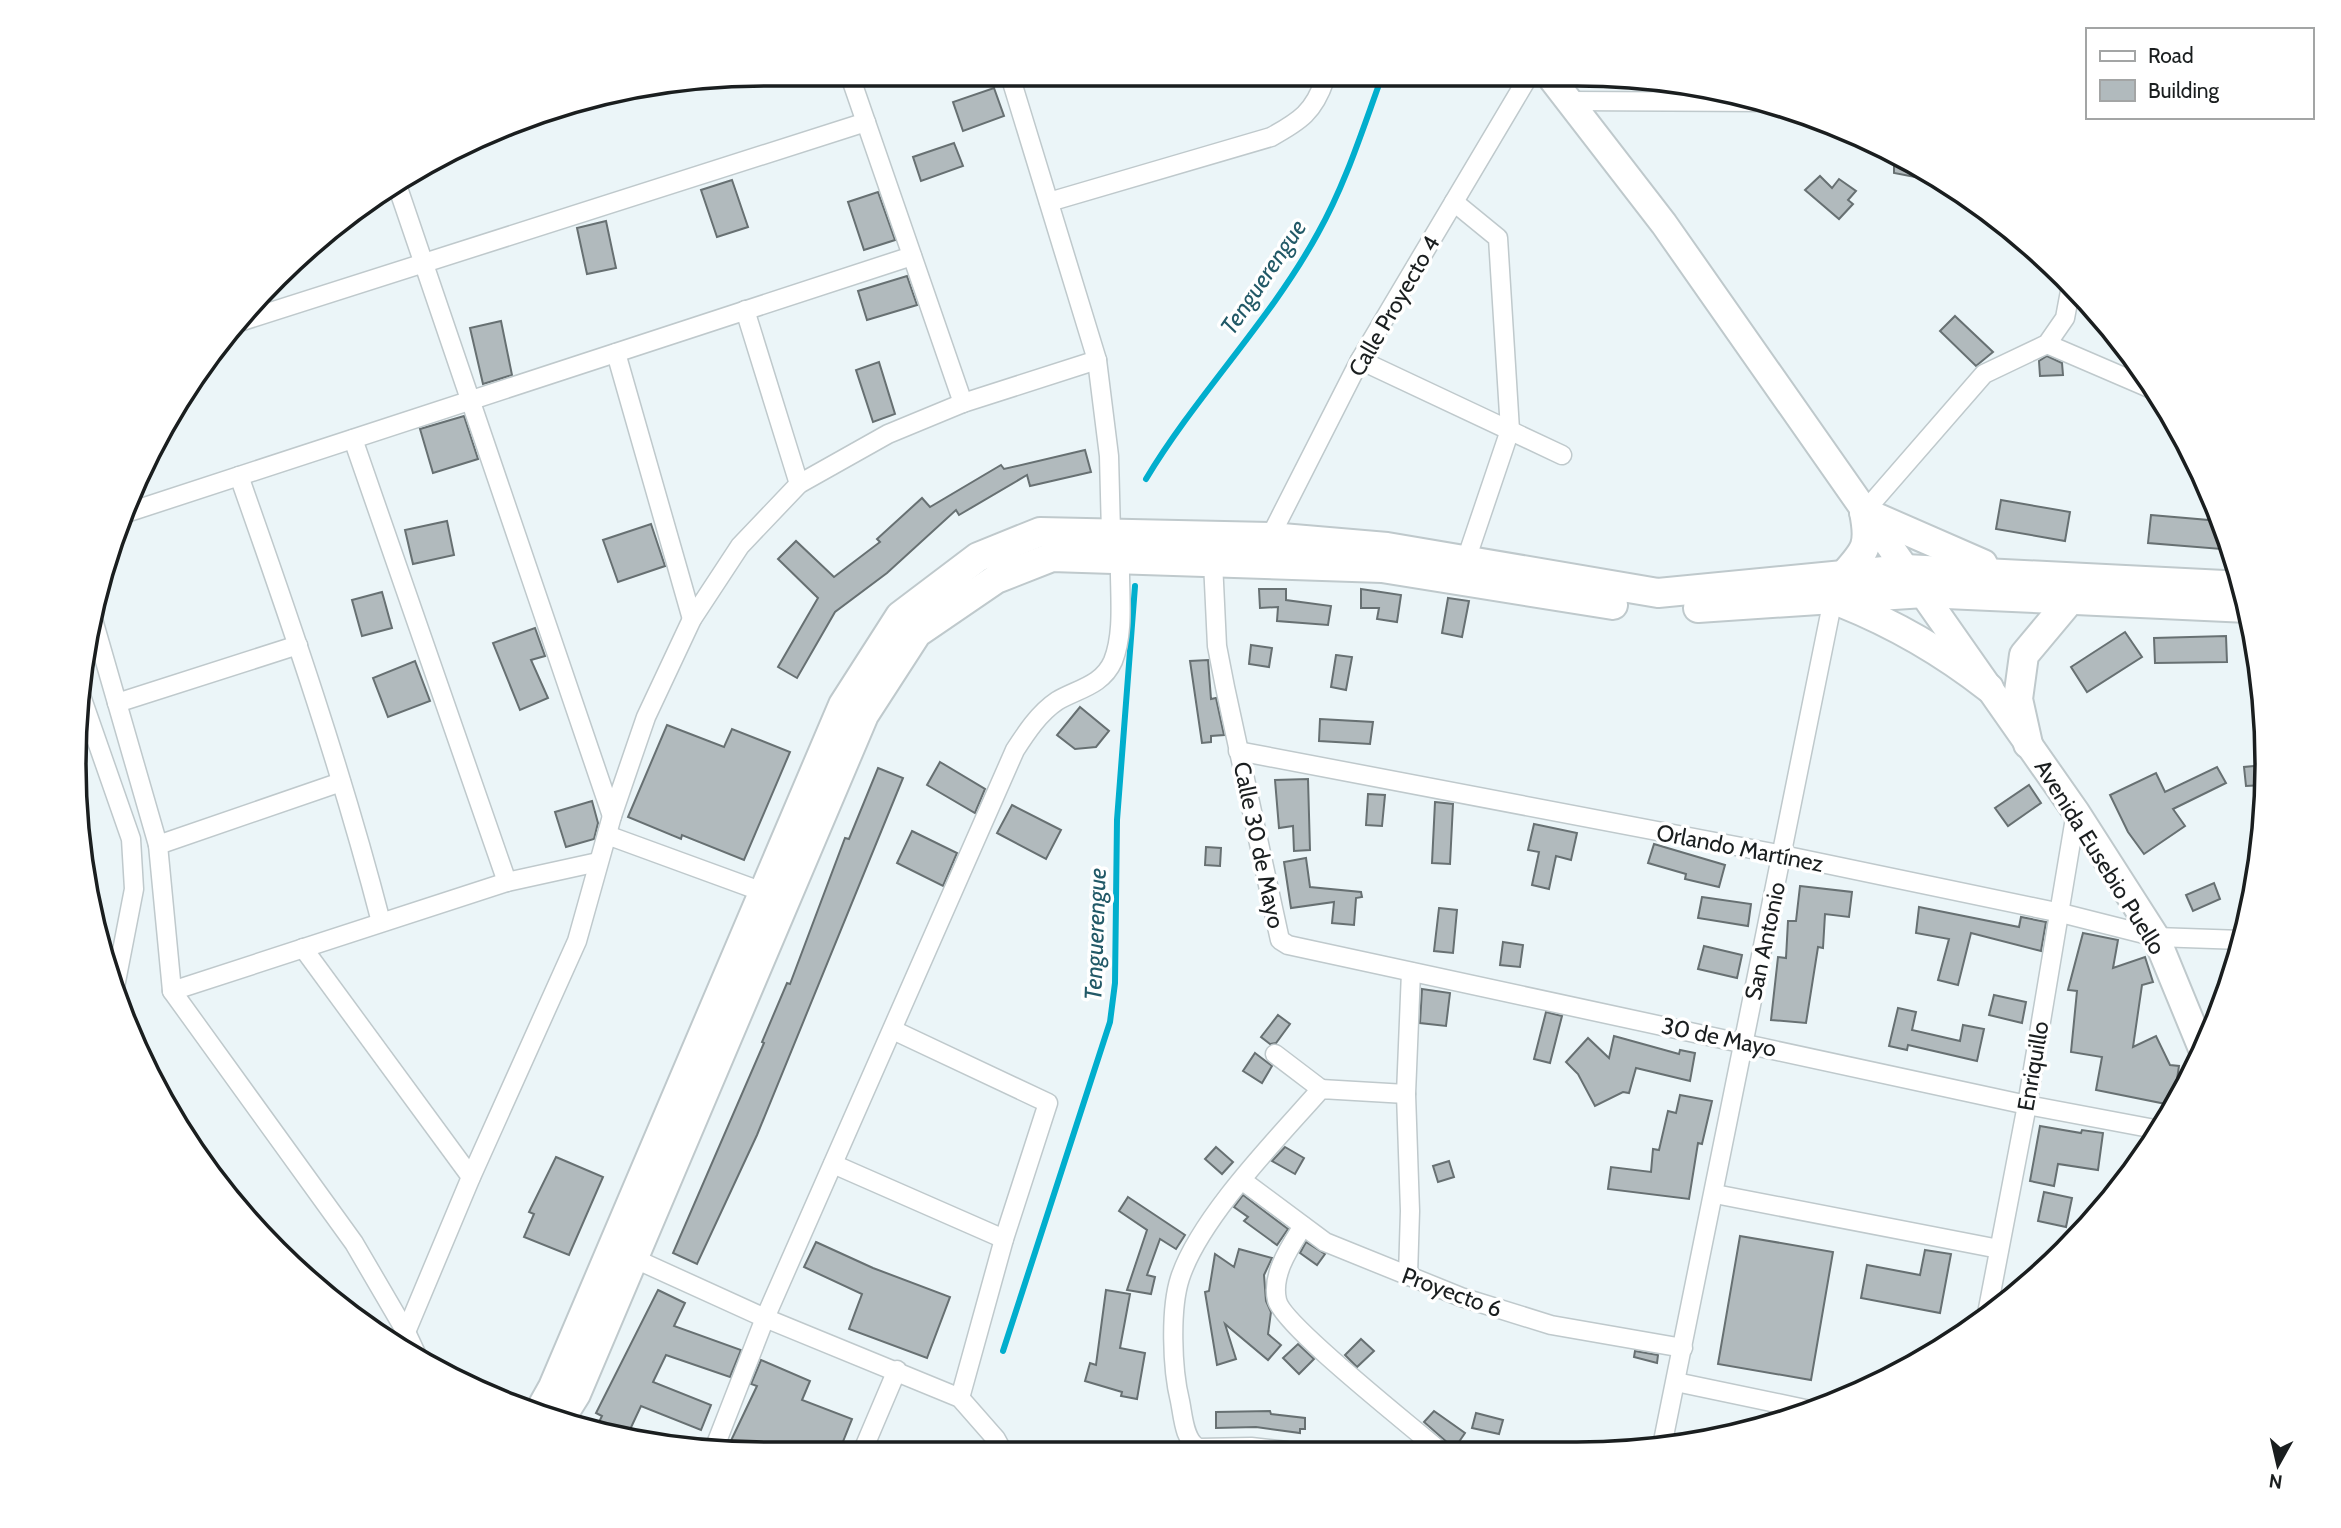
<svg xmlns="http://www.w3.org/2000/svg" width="2341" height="1528" viewBox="0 0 2341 1528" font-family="Cabin,sans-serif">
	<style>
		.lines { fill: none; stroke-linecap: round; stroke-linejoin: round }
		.stream { stroke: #01aecd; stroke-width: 6 }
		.building { fill: #b1babd; stroke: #677072; stroke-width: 2 }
		.street-casing { stroke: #bfc9cc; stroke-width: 21 }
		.secondary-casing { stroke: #bfc9cc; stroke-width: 30 }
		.primary-casing { stroke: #bfc9cc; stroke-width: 32 }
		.street { stroke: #fff; stroke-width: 18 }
		.secondary { stroke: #fff; stroke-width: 26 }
		.primary { stroke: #fff; stroke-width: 28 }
		.labels { text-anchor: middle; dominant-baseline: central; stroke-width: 7; stroke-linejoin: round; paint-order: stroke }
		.street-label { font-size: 23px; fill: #1a1e1f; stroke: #fff }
		.water-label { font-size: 24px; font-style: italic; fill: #225967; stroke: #fff }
		.rim { fill: none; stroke: #1a1e1f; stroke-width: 3.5 }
	</style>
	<rect width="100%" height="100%" fill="#ebf5f8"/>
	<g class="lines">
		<g class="stream">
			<path d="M1146 479C1197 394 1270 321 1318 233 1345 185 1362 131 1381 79"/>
			<path d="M1003 1351 1110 1022 1115 983 1117 820 1135 586"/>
		</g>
	</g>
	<g class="building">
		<path d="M994 88 1004 116 963 131 953 102Z"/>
		<path d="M954 143 963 166 921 181 913 157Z"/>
		<path d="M1894 153 1936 181 1894 173Z"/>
		<path d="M1820 176 1832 188 1839 179 1856 191 1848 200 1853 204 1839 219 1805 190Z"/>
		<path d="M732 180 748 227 717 237 701 190Z"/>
		<path d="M878 192 895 240 864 250 848 202Z"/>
		<path d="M606 221 616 268 587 274 577 228Z"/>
		<path d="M907 276 917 305 867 320 858 291Z"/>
		<path d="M1955 316 1993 352 1976 366 1940 331Z"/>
		<path d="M501 321 512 375 483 384 470 328Z"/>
		<path d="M2047 356 2062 363 2063 375 2040 376 2039 361Z"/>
		<path d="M879 362 895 414 873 422 856 370Z"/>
		<path d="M464 416 478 459 433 473 420 429Z"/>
		<path d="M1085 450 1091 472 1030 486 1027 475 959 515 956 510 887 573 835 612 797 678 778 667 818 598 778 559 796 541 834 577 880 542 877 539 922 498 930 507 1001 465 1004 469Z"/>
		<path d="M2001 500 2070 512 2065 541 1996 529Z"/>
		<path d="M2151 515 2220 521 2221 549 2148 543Z"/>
		<path d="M447 521 454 555 413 564 405 530Z"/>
		<path d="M651 524 665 566 618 582 603 540Z"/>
		<path d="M1259 589H1286V600L1331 606 1328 625 1277 621 1278 607 1260 608Z"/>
		<path d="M1361 589 1401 595 1397 622 1377 619 1379 608H1361Z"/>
		<path d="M382 592 392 628 362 636 352 600Z"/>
		<path d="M1448 598 1469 601 1462 637 1442 633Z"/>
		<path d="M535 628 545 656 531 660 548 698 520 710 493 643Z"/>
		<path d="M2125 632 2142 657 2087 692 2071 667Z"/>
		<path d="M2226 636 2227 662 2155 663 2154 638Z"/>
		<path d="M1251 645 1272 648 1269 667 1249 664Z"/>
		<path d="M1336 655 1352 657 1346 690 1331 687Z"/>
		<path d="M1208 660 1211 699 1216 698 1224 735 1211 736V742L1202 743 1190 661Z"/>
		<path d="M415 661 430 701 388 717 373 678Z"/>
		<path d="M1080 707 1109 731 1096 747 1075 749 1057 735Z"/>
		<path d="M1320 719 1373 722 1370 744 1319 741Z"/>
		<path d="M667 725 724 747 732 729 790 752 744 860 682 835 681 839 628 817Z"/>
		<path d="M940 762 985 789 975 813 927 785Z"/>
		<path d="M2264 765V785L2246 786 2244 767Z"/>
		<path d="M2217 767 2226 783 2173 809 2185 826 2144 854 2128 832 2110 795 2156 773 2165 792Z"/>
		<path d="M878 768 903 778 757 1135 697 1264 673 1253 764 1043 762 1042 787 983 790 984 845 838 849 839Z"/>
		<path d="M1308 779 1310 850 1294 851 1293 826 1279 828 1275 780Z"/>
		<path d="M2029 785 2041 803 2008 826 1995 808Z"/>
		<path d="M1368 794 1385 795 1382 826 1366 825Z"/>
		<path d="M592 801 598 823 594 839 566 847 555 812Z"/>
		<path d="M1435 802 1453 804 1450 864 1432 863Z"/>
		<path d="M1012 805 1061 830 1046 859 997 833Z"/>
		<path d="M1534 824 1577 833 1571 860 1556 856 1549 889 1532 885 1539 852 1528 850Z"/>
		<path d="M912 831 957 853 943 886 897 863Z"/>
		<path d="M1654 844 1725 865 1719 887 1685 879 1686 874 1648 863Z"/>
		<path d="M1206 847 1221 848 1220 866 1205 865Z"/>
		<path d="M1306 858 1310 887 1361 892 1362 897 1356 898 1354 925 1332 923 1334 902 1291 908 1284 862Z"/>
		<path d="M2214 883 2220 899 2193 911 2186 895Z"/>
		<path d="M1800 886 1852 892 1849 917 1825 914 1823 948 1818 947 1806 1023 1771 1020 1778 957 1786 958 1788 921H1796Z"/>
		<path d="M1702 897 1751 904 1748 926 1698 918Z"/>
		<path d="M1919 907 2019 927 2021 917 2046 922 2041 951 1971 933 1958 985 1938 980 1949 939 1916 933Z"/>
		<path d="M1439 908 1457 910 1453 953 1434 951Z"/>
		<path d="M2083 933 2118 940 2113 968 2145 957 2153 982 2142 985 2133 1047 2156 1036 2170 1065 2179 1066 2177 1079 2188 1080 2176 1106 2096 1090 2102 1057 2071 1052 2077 991 2068 990Z"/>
		<path d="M1503 942 1523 945 1520 967 1500 965Z"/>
		<path d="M1704 946 1742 955 1737 978 1698 969Z"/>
		<path d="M1422 989 1450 993 1446 1026 1420 1023Z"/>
		<path d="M1994 995 2026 1002 2022 1023 1989 1015Z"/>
		<path d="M1898 1008 1916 1012 1912 1030 1960 1041 1963 1025 1984 1029 1977 1061 1908 1045 1907 1050 1889 1046Z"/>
		<path d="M1546 1012 1562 1016 1550 1063 1534 1059Z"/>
		<path d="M1278 1015 1290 1024 1276 1043 1270 1044 1261 1037Z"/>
		<path d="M1614 1036 1679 1054 1680 1050 1695 1053 1690 1081 1636 1068 1629 1093 1623 1092 1595 1106 1578 1074 1566 1062 1588 1038 1609 1058Z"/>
		<path d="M1255 1053 1272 1066 1262 1083 1243 1071Z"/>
		<path d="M1680 1095 1712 1101 1702 1144 1698 1143 1689 1199 1608 1189 1611 1167 1651 1172 1653 1149 1659 1150 1668 1111 1676 1113Z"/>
		<path d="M2040 1126 2081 1133 2082 1130 2103 1133 2098 1170 2058 1164 2054 1186 2030 1181Z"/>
		<path d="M1216 1147 1233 1162 1222 1174 1205 1159Z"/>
		<path d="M1285 1147 1304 1158 1295 1174 1272 1161Z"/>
		<path d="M556 1157 603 1177 569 1255 524 1237 534 1214 529 1212Z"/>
		<path d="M1449 1161 1454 1177 1438 1182 1433 1166Z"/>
		<path d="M2044 1192 2072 1198 2066 1227 2038 1221Z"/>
		<path d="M1243 1195 1288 1229 1277 1245 1244 1221 1248 1217 1234 1207Z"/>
		<path d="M1128 1197 1185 1235 1176 1249 1160 1239 1147 1275 1155 1277 1151 1294 1127 1290 1147 1230 1119 1211Z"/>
		<path d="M1740 1236 1833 1252 1811 1380 1718 1364Z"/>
		<path d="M816 1242 873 1268 950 1297 927 1358 849 1329 862 1294 804 1267Z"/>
		<path d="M1306 1242 1325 1254 1317 1265 1300 1253Z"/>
		<path d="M1239 1249 1272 1258 1264 1275 1266 1301 1271 1312 1268 1334 1281 1345 1268 1360 1225 1324 1236 1359 1217 1365 1205 1292 1209 1291 1215 1254 1234 1267Z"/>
		<path d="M1925 1250 1951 1254 1940 1313 1861 1298 1867 1265 1920 1275Z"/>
		<path d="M658 1290 685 1303 674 1326 741 1350 730 1377 666 1355 653 1382 711 1405 701 1430 641 1406 627 1436 596 1428 602 1416 596 1413Z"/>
		<path d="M1106 1290 1130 1294 1120 1348 1145 1353 1137 1399 1121 1396 1122 1392 1085 1381 1090 1363 1096 1365Z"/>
		<path d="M1361 1339 1374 1351 1357 1367 1345 1355Z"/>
		<path d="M1298 1344 1314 1359 1299 1374 1283 1358Z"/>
		<path d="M1635 1351 1658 1355 1657 1363 1634 1357Z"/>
		<path d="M761 1360 810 1381 802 1400 852 1419 840 1449H727L757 1386 751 1384Z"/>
		<path d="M1270 1411 1271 1414 1305 1418V1429H1300V1433L1256 1427 1216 1428V1412Z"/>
		<path d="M1434 1411 1465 1433 1452 1452 1448 1443 1424 1422Z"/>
		<path d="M1476 1413 1503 1420 1499 1434 1472 1428Z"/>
	</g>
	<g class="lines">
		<defs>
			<g id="street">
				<path d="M851 79 963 403"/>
				<path d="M1011 79 1097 360 1109 456 1111 533"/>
				<path d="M1568 101 1769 102"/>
				<path d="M396 182 612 816"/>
				<path d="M1049 202 1271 137C1300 121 1314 112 1325 79"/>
				<path d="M1454 202 1498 238 1510 430 1466 560"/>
				<path d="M745 310 799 484"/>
				<path d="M233 324 866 122"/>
				<path d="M2047 344 2154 390"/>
				<path d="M616 353 692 619"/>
				<path d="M1360 360 1562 455"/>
				<path d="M353 439 507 882 598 862"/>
				<path d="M239 476C291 623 342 771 381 922"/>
				<path d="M1864 512 1984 374 2047 344 2065 318 2071 286"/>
				<path d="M123 514 912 256"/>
				<path d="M1270 537 1360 360 1527 79"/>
				<path d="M1213 562 1217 646 1225 687 1278 931 1280 940 1288 945 2027 1105 2160 1130"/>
				<path d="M94 623 158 845 172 991 354 1243 406 1332 420 1362"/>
				<path d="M80 693 131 839 134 889 114 992"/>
				<path d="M117 703 298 645"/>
				<path d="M1238 751 1783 855 2061 913 2156 937 2242 940"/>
				<path d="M607 835 771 895"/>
				<path d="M158 845 341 782"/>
				<path d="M303 948 471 1177"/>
				<path d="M172 991 507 882"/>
				<path d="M893 1030 1048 1103 1004 1239 960 1398"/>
				<path d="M1275 1054 1321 1089"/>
				<path d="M833 1164 1004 1239"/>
				<path d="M1243 1181 1325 1242 1461 1297 1551 1325 1683 1348"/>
				<path d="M1715 1194 1999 1249"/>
				<path d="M1303 1226C1290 1247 1271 1274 1277 1300 1282 1325 1414 1428 1441 1452"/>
				<path d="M633 1258 765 1318 960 1398 996 1439 1002 1450"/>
				<path d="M1408 1276 1410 1211 1406 1094 1411 972"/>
				<path d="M1986 1319 2027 1105 2076 812"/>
				<path d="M406 1332 471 1177 577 941 612 816 646 717 692 619 740 546 799 484 888 434 963 403 1097 360"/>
				<path d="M1676 1382 1810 1410"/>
				<path d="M1662 1446 1833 599"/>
				<path d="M714 1449 765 1318 1015 750C1026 733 1039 713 1057 701 1077 689 1102 686 1113 661 1125 631 1119 591 1120 559"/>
				<path d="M863 1450 897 1370"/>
				<path d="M1287 1451 1251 1447 1199 1448C1184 1442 1183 1415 1180 1401 1172 1369 1170 1309 1180 1278 1200 1217 1278 1138 1321 1089L1406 1094"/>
			</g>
			<path id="secondary" d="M1552 79 1664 224 2076 812 2156 937 2202 1049"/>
			<g id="primary">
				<path d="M1864 512 1983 564"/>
				<path d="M1842 577C1865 551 1871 547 1864 512"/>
				<path d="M1842 603C1897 625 1943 652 1989 688"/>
				<path d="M1698 608 1924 593 2248 608"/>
				<path d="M2028 744 2018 699 2024 655 2070 600"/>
				<path d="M539 1412 553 1387 843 705 900 616 978 557 1040 532 1270 537 1387 547 1658 593 1905 569 2244 586"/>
				<path d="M561 1418 576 1394 864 715 917 633 996 579 1052 557 1382 568 1613 605"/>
			</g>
		</defs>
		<use href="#street" class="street-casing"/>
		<use href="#secondary" class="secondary-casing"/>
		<use href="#primary" class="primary-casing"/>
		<use href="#street" class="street"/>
		<use href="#secondary" class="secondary"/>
		<use href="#primary" class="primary"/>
	</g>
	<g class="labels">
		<g class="street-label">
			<text transform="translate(1394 306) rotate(-60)">Calle Proyecto 4</text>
			<text transform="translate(1259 845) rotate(78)">Calle 30 de Mayo</text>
			<text transform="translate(1740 848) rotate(11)">Orlando Martínez</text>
			<text transform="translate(2100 857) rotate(58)">Avenida Eusebio Puello</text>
			<text transform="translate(1765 941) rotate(-78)">San Antonio</text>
			<text transform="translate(1719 1037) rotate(12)">30 de Mayo</text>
			<text transform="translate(2033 1066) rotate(-80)">Enriquillo</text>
			<text transform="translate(1452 1292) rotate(20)">Proyecto 6</text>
		</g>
		<g class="water-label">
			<text transform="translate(1263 277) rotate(-56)">Tenguerengue</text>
			<text transform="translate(1095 934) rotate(-88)">Tenguerengue</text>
		</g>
	</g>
	<path d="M0 0H2341V1528H0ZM764 86H1577A678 678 0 0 1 2255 764V764A678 678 0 0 1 1577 1442H764A678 678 0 0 1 86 764V764A678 678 0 0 1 764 86Z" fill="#fff" fill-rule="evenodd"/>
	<path class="rim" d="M764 86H1577A678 678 0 0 1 2255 764V764A678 678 0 0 1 1577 1442H764A678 678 0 0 1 86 764V764A678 678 0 0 1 764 86Z"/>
	<rect x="2086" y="28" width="228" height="91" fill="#ffffff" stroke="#a3a5a5" stroke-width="2"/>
	<rect x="2100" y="51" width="35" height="10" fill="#ffffff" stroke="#a3a5a5" stroke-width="2"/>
	<text x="2148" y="63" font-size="21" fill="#1a1e1f">Road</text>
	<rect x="2100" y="80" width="35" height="21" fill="#b1babd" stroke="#a3a5a5" stroke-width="2"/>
	<text x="2148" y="98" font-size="21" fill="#1a1e1f">Building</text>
	<g transform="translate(2278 1465) rotate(188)" stroke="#ffffff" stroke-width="5" paint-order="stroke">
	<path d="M0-5L12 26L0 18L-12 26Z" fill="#1a1e1f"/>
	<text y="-10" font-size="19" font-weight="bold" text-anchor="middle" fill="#1a1e1f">N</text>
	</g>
</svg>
